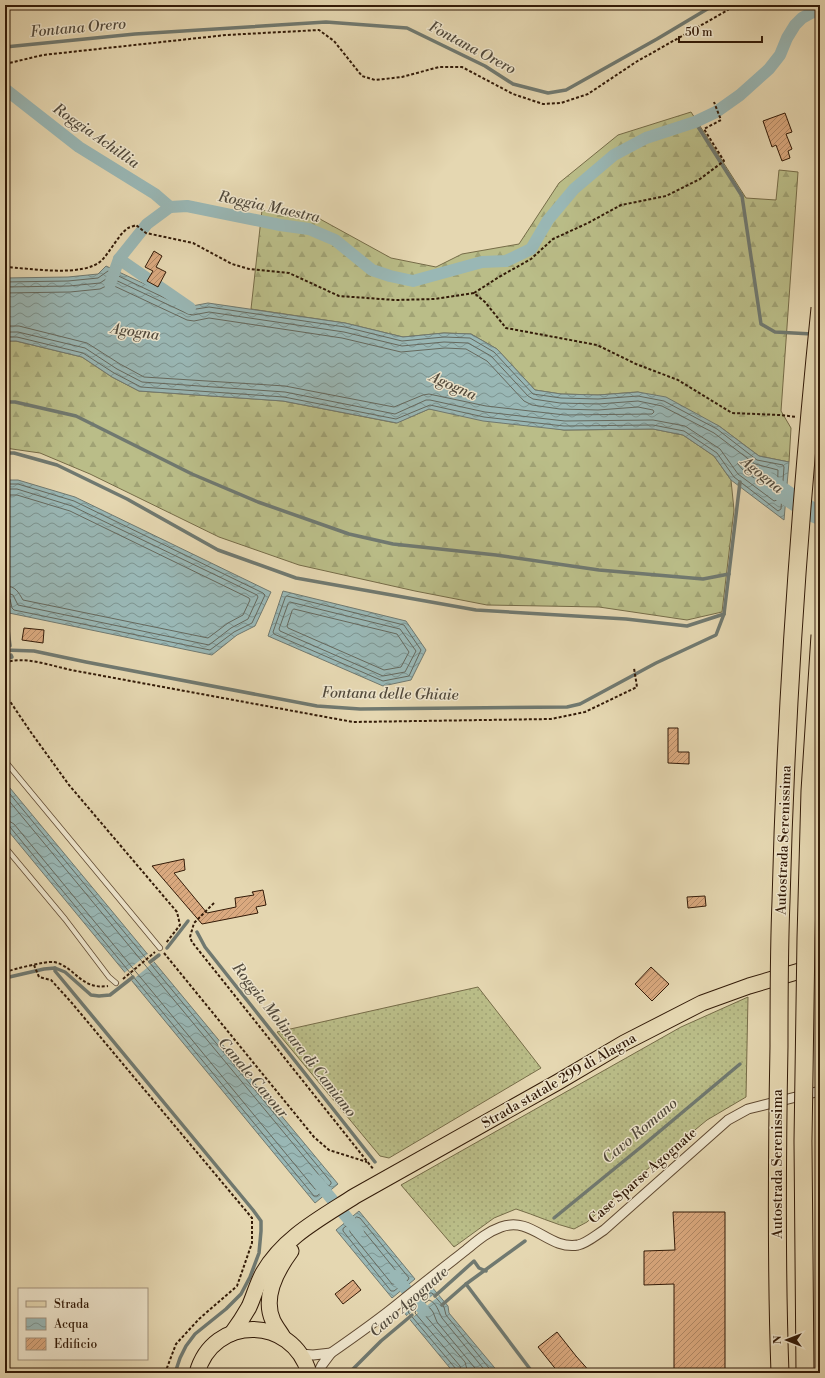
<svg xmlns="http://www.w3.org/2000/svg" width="825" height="1378" viewBox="0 0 825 1378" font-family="'Libre Bodoni',serif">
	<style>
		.grass { fill: url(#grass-dots); stroke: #766c48 }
		.forest { fill: url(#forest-firs); stroke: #766c48 }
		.water { fill: url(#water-waves); stroke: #707970 }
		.pier { fill: #e5d7b1 }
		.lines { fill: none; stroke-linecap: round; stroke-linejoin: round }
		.shore { stroke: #66695e; stroke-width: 1 }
		.stream { stroke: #707970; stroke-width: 3.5 }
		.canal { stroke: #99b7b5; stroke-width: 12 }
		.river { stroke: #99b7b5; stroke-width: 20 }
		.building { fill: url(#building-hatch); stroke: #331b08 }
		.service-casing { stroke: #604a32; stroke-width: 6 }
		.minor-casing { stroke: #604a32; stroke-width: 11 }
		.primary-casing { stroke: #331b08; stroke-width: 17 }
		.path { stroke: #331b08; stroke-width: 2; stroke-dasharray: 3 2; stroke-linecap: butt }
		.service { stroke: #eee5cc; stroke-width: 4.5 }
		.minor { stroke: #eee5cc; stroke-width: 9 }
		.primary { stroke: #e5d7b1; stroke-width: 15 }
		.motorway-bridge-casing { stroke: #331b08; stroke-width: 19; stroke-linecap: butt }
		.motorway-bridge { stroke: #e5d7b1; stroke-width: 17 }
		.labels { text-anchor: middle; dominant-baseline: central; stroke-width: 3; stroke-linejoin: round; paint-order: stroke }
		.street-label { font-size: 14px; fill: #331b08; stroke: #eee5cc }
		.water-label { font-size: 15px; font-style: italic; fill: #524a3c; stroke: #eee5cc }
	</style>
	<defs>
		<pattern id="grass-dots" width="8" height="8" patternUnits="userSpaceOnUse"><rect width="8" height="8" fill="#babd88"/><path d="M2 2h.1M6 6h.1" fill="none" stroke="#a0a274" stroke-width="1.8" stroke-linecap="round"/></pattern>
		<pattern id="forest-firs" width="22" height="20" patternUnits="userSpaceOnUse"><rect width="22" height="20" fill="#babd88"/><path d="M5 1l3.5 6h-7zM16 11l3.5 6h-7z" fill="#a0a274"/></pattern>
		<pattern id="water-waves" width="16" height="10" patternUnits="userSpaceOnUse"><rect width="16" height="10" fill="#99b7b5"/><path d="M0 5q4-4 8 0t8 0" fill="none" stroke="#7d9491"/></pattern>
		<pattern id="building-hatch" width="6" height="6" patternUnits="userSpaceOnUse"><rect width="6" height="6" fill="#daa97f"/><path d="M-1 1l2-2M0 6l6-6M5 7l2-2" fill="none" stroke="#b18966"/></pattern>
	</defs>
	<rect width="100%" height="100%" fill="#e5d7b1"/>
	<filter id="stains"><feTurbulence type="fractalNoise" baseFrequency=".005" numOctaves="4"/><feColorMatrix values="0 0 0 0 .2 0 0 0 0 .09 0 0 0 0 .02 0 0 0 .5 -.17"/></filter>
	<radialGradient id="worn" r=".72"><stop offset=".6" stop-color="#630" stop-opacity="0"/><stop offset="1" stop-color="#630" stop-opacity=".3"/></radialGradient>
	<g class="grass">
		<path d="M478 987 541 1068 389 1158 380 1156 277 1032Z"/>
		<path d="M748 997 746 1097 707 1120 644 1172 587 1222 574 1229C554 1224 535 1215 516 1209L494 1218 454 1247 401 1185 681 1027Z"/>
	</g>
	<g class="forest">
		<path d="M691 112 746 198 776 200 779 170 798 172 781 411 791 428 789 462 759 456 719 426 638 392 598 395 561 394 535 390 497 349 471 334 444 333 403 337 345 323 251 309 262 210 320 219 391 258 436 267 462 254 519 244 559 183 618 135Z"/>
		<path d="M5 341H16L82 357 112 377 139 391 283 401 396 423 429 409 564 430 653 429 683 435 714 456 731 480 734 510 722 612 687 620 599 607 487 605 415 591 299 565 219 537 90 474 40 453 5 448Z"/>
	</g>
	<g class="water">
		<path d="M106 266 192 306 208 303 345 323 403 337 444 333 471 334 497 349 535 390 561 394 598 395 638 392 666 397 719 426 759 456 789 462 784 520 731 480 714 456 683 435 653 429 564 430 483 421 429 409 397 423 283 401 139 391 112 377 82 357 16 341H5V278L68 277 98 274Z"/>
		<path d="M5 480H18L75 497 271 592 255 626 237 635 212 655 9 613 5 588Z"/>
		<path d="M283 591 406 621 426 650 411 680 383 686 268 636Z"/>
		<path d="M5 782 338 1184 315 1203 5 827Z"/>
		<path d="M359 1211 415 1279 392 1298 336 1230Z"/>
		<path d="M431 1286 448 1306 449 1313 499 1373H454L402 1310Z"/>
	</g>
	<g class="pier">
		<path d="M149 953 155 961 130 982 123 974Z"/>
		<path d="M436 1293 439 1296 408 1321 405 1317Z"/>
	</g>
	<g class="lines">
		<g class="shore">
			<path d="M5 282 68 281 98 278 108 271 190 310 209 307 345 327 402 341 444 337 470 338 494 352 533 394 561 398 598 399 638 396 664 401 717 429 757 460 783 465 784 467 781 509 778 511 734 477 717 453 684 431 653 425 564 426 484 417 430 405 396 419 284 397 141 387 114 373 83 353 17 337H5"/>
			<path d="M5 287 69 286 100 283 109 277 188 314 193 315 209 312 344 332 402 346 444 342 468 343 491 356 528 396 533 399 560 403 598 404 638 401 662 406 714 433 755 464 778 470 777 500 774 501 738 474 720 449 685 426 653 420 565 421 485 412 430 400H426L395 414 285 392 142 382 117 369 85 348 18 332H5"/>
			<path d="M5 293 70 292 100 289 110 284 187 320 194 321 209 318 342 338 401 352 445 348 466 349 487 361 524 401 532 405 560 409 598 410 638 407 653 410 654 412 652 414 565 415 486 406 429 394 423 395 394 407 285 386 144 377 120 364 87 343 19 326H5"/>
			<path d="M739 462H741L753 470 772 474 771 489H769L742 469 738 464Z"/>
			<path d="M5 484H18L74 501 263 593 265 595 252 623 234 632 210 650 14 610 12 608 10 599 5 597"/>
			<path d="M5 489H17L72 506 257 595 258 597 248 619 231 628 209 645 18 605 13 595 5 592"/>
			<path d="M5 495H17L70 511 249 598 250 600 243 615 228 623 208 638 23 600C18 592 16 586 5 586"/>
			<path d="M287 596 404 625 421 650 409 676 383 681 274 634 273 632 285 598Z"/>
			<path d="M290 602 400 629 416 651 405 672 383 676 280 631 279 629 288 604Z"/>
			<path d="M294 609 397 634 409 652 401 667 384 670 288 628 287 626 292 611Z"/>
			<path d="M5 788 331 1182V1184L317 1196H314L10 827 5 825"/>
			<path d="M5 796 324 1181V1184L317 1189H315L14 824 9 821 5 820"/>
			<path d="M357 1217 360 1218 409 1278 408 1280 394 1291H391L343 1231V1229Z"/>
			<path d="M356 1225H359L401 1277V1279L395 1284H392L350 1232V1230Z"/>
			<path d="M457 1373 456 1369 408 1312 409 1310 430 1293H432L444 1307 446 1315 493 1373"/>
			<path d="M462 1373 460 1366 415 1313 416 1310 429 1300C437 1303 438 1311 442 1318L487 1373"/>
			<path d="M468 1373 465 1362 424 1314V1311L428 1308H430L433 1312 437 1322 479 1373"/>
		</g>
		<g class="stream">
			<path d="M5 47 135 34 326 22 407 28 485 66 513 84 548 93 566 90 657 39 714 5"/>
			<path d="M695 122 742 196 761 324 775 332 812 334"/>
			<path d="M5 402H15L76 416 192 474 258 502 349 534 393 544 496 555 599 570 703 579 729 574"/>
			<path d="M5 453H14L57 465 127 499 218 550 296 578 476 610 626 619 687 626 724 614"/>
			<path d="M5 604 10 646"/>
			<path d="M5 650 34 651 86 662 317 706 360 709 567 707 580 704 656 663 716 635 724 614 740 482"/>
			<path d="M5 659 12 657 11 655"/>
			<path d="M197 932 205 947 375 1162"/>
			<path d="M167 948 188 921"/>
			<path d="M150 962 159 955"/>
			<path d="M55 968V971L253 1210 261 1221V1231L259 1253 250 1277 241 1294 226 1309 195 1334 186 1346 180 1358 175 1373"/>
			<path d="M5 978 44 969 55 968 65 972 91 995 99 996 110 995 133 977"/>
			<path d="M554 1218 641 1147 740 1064"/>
			<path d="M466 1284 533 1373"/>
			<path d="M435 1296 474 1261 479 1268 486 1271"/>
			<path d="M442 1305 466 1284 525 1241"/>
			<path d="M349 1373 381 1341 412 1315"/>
		</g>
		<g class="canal">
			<path d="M5 89 79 147 155 194 170 207"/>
			<path d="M119 259 190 308"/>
			<path d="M110 284 119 259 147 224 170 207 187 206 280 225 309 229 335 240 372 270 390 276 413 281 482 262 506 261 531 249 548 220 574 189 614 155 646 138 695 122 716 112 740 95 769 69 780 55 787 38 795 25 802 18 811 13 820 11"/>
			<path d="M316 1180 358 1231"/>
			<path d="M395 1276 424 1311"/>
		</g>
		<path class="river" d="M764 480 810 511 820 515"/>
	</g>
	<g class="building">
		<path d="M785 113 792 132 786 134 792 149 788 151 790 158 782 161 776 145 772 147 763 121Z"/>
		<path d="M154 251 162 256 156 267 166 272 158 287 147 281 153 271 145 267Z"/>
		<path d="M24 628 44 630 43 643 22 640Z"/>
		<path d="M668 728H678V752H689V764L668 763Z"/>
		<path d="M184 859 185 870 174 873 207 913 236 907 235 898 254 895 252 892 263 890 266 905 256 907 258 913 202 924 152 866Z"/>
		<path d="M705 896 706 906 688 908 687 897Z"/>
		<path d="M651 967 669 984 652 1001 635 984Z"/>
		<path d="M673 1212H725V1373H674V1284L644 1285V1251L675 1250Z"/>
		<path d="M353 1280 361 1290 343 1304 335 1294Z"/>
		<path d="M557 1332 576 1356 591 1373H560L554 1367 538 1347Z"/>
	</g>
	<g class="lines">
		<defs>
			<g id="service">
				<path d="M5 761 160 948"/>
				<path d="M5 847 65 919 109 977 116 983"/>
			</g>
			<g id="minor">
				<path d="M331 1353C354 1337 377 1321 399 1303 421 1285 443 1268 466 1250 477 1241 487 1232 501 1227 532 1216 548 1250 578 1245 587 1243 596 1235 604 1230L728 1120 748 1109 820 1091"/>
				<path d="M300 1354 313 1355 331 1353 322 1365 318 1373"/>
			</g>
			<g id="primary">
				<path d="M232 1333C238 1325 244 1316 249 1307 254 1296 257 1284 263 1273 284 1237 321 1218 355 1196L558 1082 624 1043 702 1003 749 986 820 965"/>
				<path d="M283 1337C280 1332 276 1327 273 1321 262 1297 277 1270 291 1251"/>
				<path d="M197 1373C213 1315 292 1315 309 1373"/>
			</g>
		</defs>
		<use href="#service" class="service-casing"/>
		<use href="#minor" class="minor-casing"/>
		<use href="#primary" class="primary-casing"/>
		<g class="path">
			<path d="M5 64 43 55 226 35 319 30 334 41 362 76 375 80 402 77 439 67H462L513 94 543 104 561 103 588 94 636 62 728 10 730 5"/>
			<path d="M5 267C29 268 84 278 102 260 110 252 119 234 128 228 130 227 134 226 136 225L146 233 193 243 232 264 249 269 289 273 339 296 395 300 435 299 474 293 485 302 506 328 597 345 636 364 678 380 732 413 780 415 797 417"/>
			<path d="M474 293 499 277 531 259 553 239 588 223 621 205 666 196 700 179 724 161 704 129 721 120 714 102"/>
			<path d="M5 663C22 655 52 666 71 670L353 722 551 719 585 712 637 687 634 668"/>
			<path d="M5 694 30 731 69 785 177 912 180 925 166 943"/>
			<path d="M214 903 194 923 190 937 192 942 374 1170"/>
			<path d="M164 953 314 1137 329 1150 367 1162"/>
			<path d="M34 965 39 977 51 980 71 1002 252 1218V1243L237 1286 199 1319 176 1344 165 1373"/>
			<path d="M5 972C15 969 45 961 54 962 76 967 80 990 108 986"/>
			<path d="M123 979 155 952"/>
			<path d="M31 1373C44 1370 82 1367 94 1373"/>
		</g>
		<use href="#service" class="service"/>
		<use href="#minor" class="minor"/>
		<use href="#primary" class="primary"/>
		<defs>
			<g id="motorway-bridge">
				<path d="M780 1373C776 1264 777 1155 779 1046 779 998 779 949 781 901 786 703 800 505 820 308"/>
				<path d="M805 1373 803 1141 806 938 810 791 820 635"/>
			</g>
		</defs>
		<use href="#motorway-bridge" class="motorway-bridge-casing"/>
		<use href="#motorway-bridge" class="motorway-bridge"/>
	</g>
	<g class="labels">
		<g class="street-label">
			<text transform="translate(784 840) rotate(-88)">Autostrada Serenissima</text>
			<text transform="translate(559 1081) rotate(-30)">Strada statale 299 di Alagna</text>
			<text transform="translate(778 1164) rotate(-90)">Autostrada Serenissima</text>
			<text transform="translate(643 1176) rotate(-41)">Case Sparse Agognate</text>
		</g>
		<g class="water-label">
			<text transform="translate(78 28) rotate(-5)">Fontana Orero</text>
			<text transform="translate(472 48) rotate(28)">Fontana Orero</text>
			<text transform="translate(96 136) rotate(35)">Roggia Achillia</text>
			<text transform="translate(269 207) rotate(12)">Roggia Maestra</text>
			<text transform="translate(135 332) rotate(8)">Agogna</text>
			<text transform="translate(453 386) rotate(24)">Agogna</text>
			<text transform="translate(762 475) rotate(39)">Agogna</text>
			<text transform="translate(390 694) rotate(1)">Fontana delle Ghiaie</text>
			<text transform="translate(294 1040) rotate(52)">Roggia Molinara di Camiano</text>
			<text transform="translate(253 1078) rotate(50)">Canale Cavour</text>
			<text transform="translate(640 1131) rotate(-40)">Cavo Romano</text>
			<text transform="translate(409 1302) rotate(-41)">Cavo Agognate</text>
		</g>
	</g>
	<rect width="825" height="1378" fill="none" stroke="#e5d7b1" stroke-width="20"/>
	<rect x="6" y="6" width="813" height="1366" fill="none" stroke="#331b08" stroke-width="2"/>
	<rect x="10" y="10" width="805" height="1358" fill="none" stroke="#331b08"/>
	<rect x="18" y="1288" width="130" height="72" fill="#eee5cc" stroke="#a3947e"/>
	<rect x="26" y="1301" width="20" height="6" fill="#e5d7b1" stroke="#a3947e"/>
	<text x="54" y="1308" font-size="12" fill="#331b08">Strada</text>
	<rect x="26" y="1318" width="20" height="12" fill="url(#water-waves)" stroke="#a3947e"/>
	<text x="54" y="1328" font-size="12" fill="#331b08">Acqua</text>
	<rect x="26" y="1338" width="20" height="12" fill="url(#building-hatch)" stroke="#a3947e"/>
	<text x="54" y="1348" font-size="12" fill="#331b08">Edificio</text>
	<g transform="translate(787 1340) rotate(270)" stroke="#eee5cc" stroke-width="3" paint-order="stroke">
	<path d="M0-3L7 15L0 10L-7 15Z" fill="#331b08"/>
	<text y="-6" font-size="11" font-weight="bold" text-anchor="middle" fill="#331b08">N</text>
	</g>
	<path d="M679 36v6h83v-6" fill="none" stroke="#331b08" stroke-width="2"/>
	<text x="685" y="36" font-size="12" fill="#331b08" stroke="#eee5cc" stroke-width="3" paint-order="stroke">50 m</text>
	<rect width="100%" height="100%" filter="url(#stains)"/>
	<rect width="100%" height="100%" fill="url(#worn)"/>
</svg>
